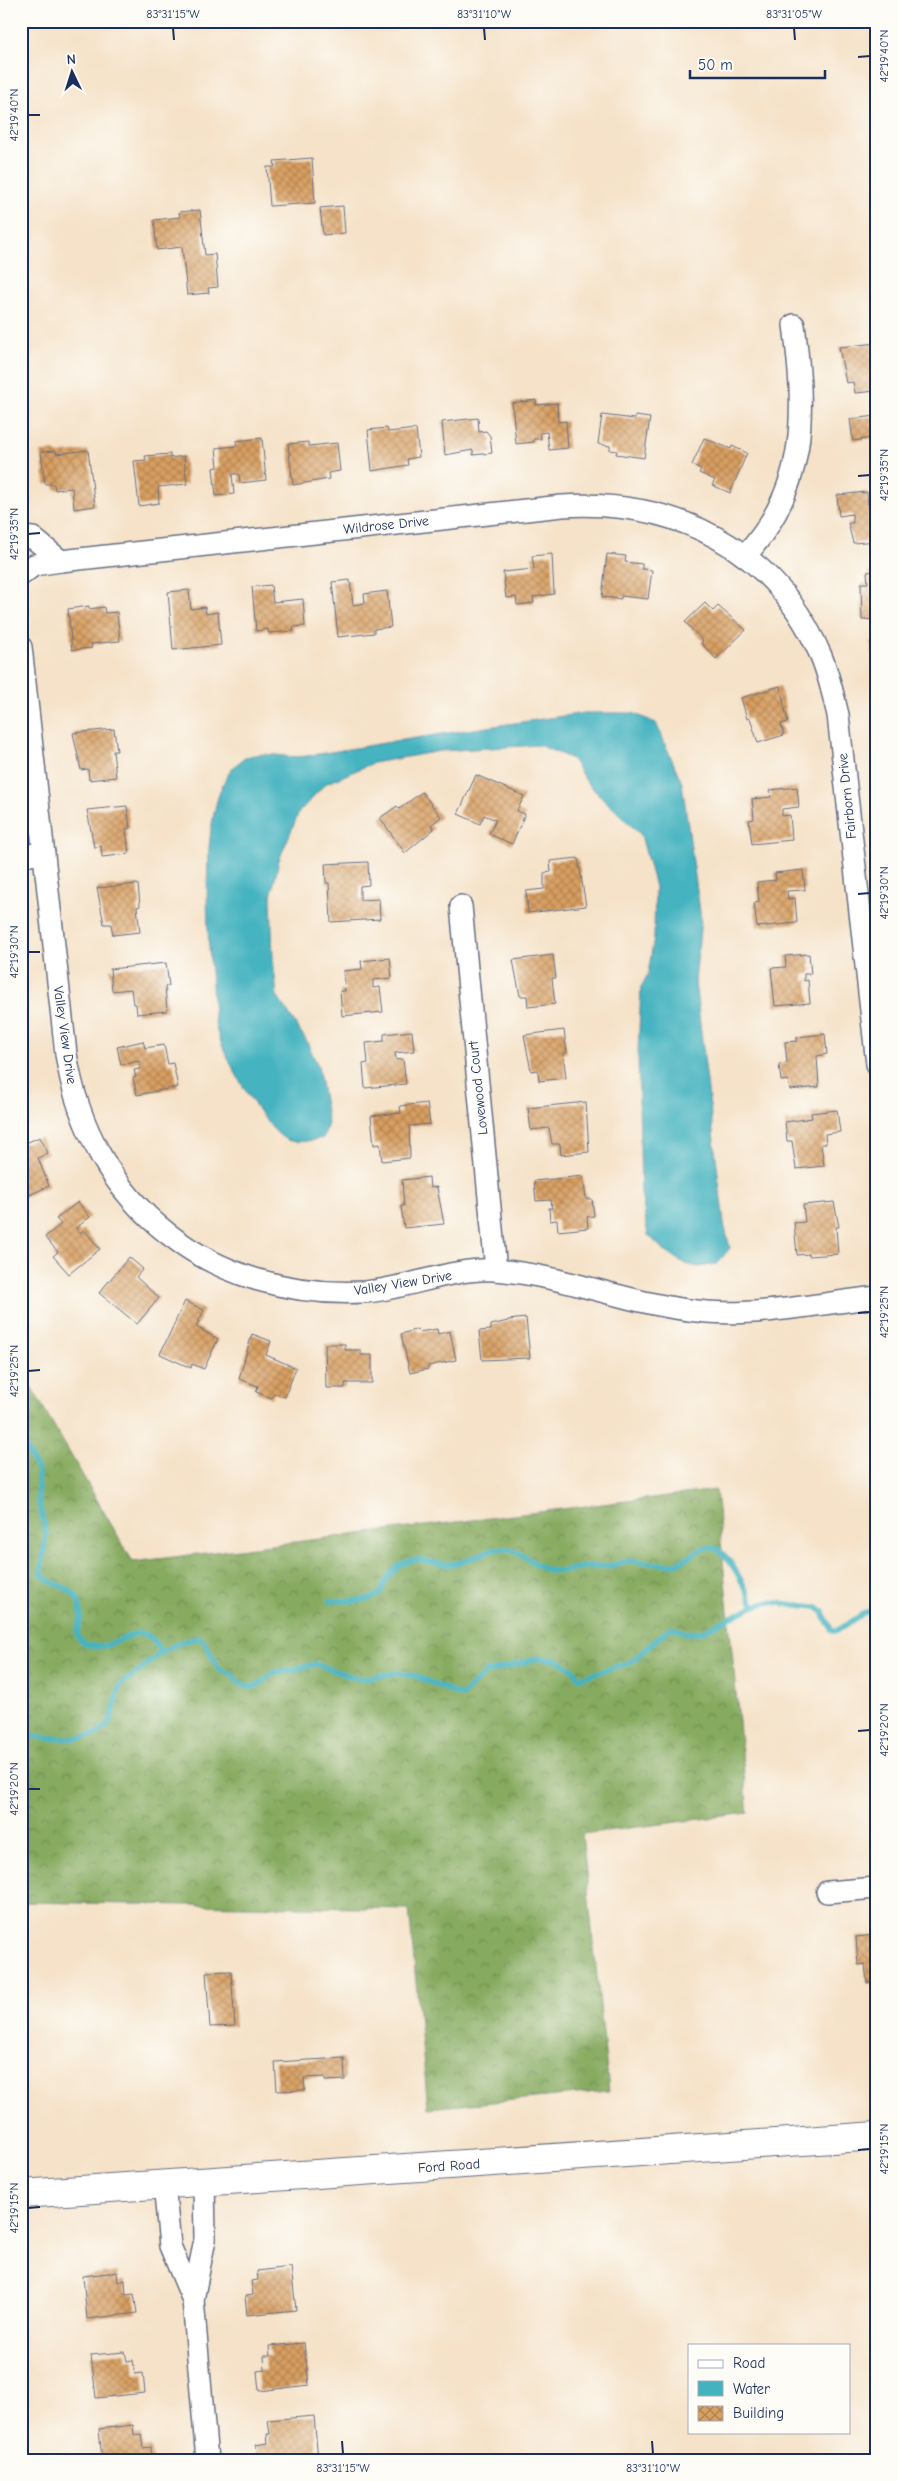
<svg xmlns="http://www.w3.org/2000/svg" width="898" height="2481" viewBox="0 0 898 2481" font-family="'Comic Neue',sans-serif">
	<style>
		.forest { fill: url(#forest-crowns); stroke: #506c5e }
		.water { fill: #44b3c0; stroke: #30718f }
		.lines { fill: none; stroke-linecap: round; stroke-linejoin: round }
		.stream { stroke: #44b3c0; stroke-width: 5.5 }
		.building { fill: url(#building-cross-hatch) }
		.minor-casing { stroke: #676e83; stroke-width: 24 }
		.major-casing { stroke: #676e83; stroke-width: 30 }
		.minor { stroke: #fff; stroke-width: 21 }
		.major { stroke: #fff; stroke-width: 28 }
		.ticks { fill: none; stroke: #1b2f5e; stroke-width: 2 }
		.labels { text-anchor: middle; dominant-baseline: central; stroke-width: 4.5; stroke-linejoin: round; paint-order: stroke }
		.street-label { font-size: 14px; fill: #1b2f5e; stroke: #fdfcf7 }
		.neatline { fill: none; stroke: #1b2f5e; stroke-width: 2 }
		.ticks-label { font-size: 12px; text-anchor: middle; fill: #1b2f5e }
	</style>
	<defs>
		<pattern id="forest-crowns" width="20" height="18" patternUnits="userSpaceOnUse" patternTransform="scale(1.25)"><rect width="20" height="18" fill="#86aa5f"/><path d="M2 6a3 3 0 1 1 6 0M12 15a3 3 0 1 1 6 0" fill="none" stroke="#6d8b52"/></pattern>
		<pattern id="building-cross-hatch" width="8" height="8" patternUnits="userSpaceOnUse" patternTransform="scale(1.25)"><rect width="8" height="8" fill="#d99f60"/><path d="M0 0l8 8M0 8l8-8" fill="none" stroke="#af8252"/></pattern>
	</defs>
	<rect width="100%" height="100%" fill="#fdfcf7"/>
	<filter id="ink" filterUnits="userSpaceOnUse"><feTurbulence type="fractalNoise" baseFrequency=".02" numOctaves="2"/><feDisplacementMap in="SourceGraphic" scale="10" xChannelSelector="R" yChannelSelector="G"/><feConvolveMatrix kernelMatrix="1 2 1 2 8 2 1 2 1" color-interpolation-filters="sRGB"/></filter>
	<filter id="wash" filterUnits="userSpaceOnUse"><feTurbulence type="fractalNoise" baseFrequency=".0096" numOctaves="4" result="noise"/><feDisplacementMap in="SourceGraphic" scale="20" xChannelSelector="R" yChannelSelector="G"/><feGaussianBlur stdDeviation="1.12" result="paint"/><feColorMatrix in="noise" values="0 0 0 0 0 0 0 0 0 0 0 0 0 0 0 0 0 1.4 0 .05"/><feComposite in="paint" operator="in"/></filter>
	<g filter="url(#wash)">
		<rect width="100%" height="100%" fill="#f5e2c8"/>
		<path class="forest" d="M21 1369 133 1562 716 1490 748 1813 582 1834 609 2091 428 2108 409 1909 21 1902Z"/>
		<path class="water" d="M584 713H633L656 723 682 783 701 919 695 982 724 1224 730 1248 717 1264 699 1267 685 1264 666 1252 648 1235 641 1192 638 1053 641 987 648 974 654 937 655 887 641 835 588 784 572 759 539 745 440 751 373 763 325 784 299 812 279 860 271 896 273 958 277 996 306 1040 318 1066 328 1123 323 1138C312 1140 298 1144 287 1140 265 1131 220 1051 216 1027 213 1013 213 998 212 983 207 933 197 797 238 763 256 746 285 760 307 756 399 740 491 726 584 713Z"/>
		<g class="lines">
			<g class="stream">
				<path d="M21 1439 38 1471V1499L46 1534 41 1573C50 1587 70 1584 77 1599 79 1602 81 1610 81 1614 81 1625 70 1636 86 1644 117 1658 140 1607 161 1653"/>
				<path d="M329 1601C345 1600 368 1603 381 1593 385 1576 401 1558 421 1560 437 1562 442 1566 458 1563 474 1559 489 1547 505 1549 524 1550 536 1571 556 1571 565 1572 574 1568 583 1567 593 1566 603 1567 613 1565 618 1564 623 1561 628 1561 643 1560 658 1566 673 1564 687 1562 701 1544 714 1548 730 1553 747 1592 754 1606"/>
				<path d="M21 1735C46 1737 74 1743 97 1733 119 1723 111 1700 122 1683 124 1680 131 1678 134 1675 154 1659 173 1640 200 1638L205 1643 219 1670 232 1674 240 1684 253 1687 260 1684 274 1672 289 1671 315 1664 359 1679 396 1673 416 1676 462 1696 485 1673 539 1658 557 1660 572 1669 580 1678 631 1662 671 1627 686 1633 701 1632 754 1606 770 1602 816 1607 823 1612 831 1629 835 1631C850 1626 860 1611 877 1609"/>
			</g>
		</g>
		<g id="blocks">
			<g class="building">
				<path d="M312 158 315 203 270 206 267 167H275L274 161Z"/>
				<path d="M343 206 345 233 323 235 320 208Z"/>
				<path d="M200 210 205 255 215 254 218 287 208 288 209 293 187 295 182 247 157 250 154 220 180 217 179 212Z"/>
				<path d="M877 343V391L855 393 853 382 846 383 839 347Z"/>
				<path d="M536 400V405L557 403 558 422 566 421 568 448 549 450 547 432 540 433 541 439H534V442L516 444 512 403Z"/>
				<path d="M602 415 635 419V416L650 418 644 458 616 454 617 451 610 450V446L598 444Z"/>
				<path d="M877 416V459H876L872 438 853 441 850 419Z"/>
				<path d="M478 418 479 432 486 431 490 436 492 453 473 455V450L445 455 442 422Z"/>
				<path d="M387 428 388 432 416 429 419 457 407 459 408 465 372 471 368 430Z"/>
				<path d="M262 438 266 480 240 483 239 474H232L234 494 216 496 213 468 218 467 216 448 237 446 236 441Z"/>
				<path d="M704 438 731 449 732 446 747 453 730 493 712 485 715 480 699 473 701 469 692 465Z"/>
				<path d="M308 442 309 446 337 443 340 471 328 473 329 479 293 485 288 444Z"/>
				<path d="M88 450 95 506 74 509 72 488 55 490 54 484H45L41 452 56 451V454Z"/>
				<path d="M170 454V458L184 456 187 484 158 487 159 503 139 506 134 461 146 460 145 456Z"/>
				<path d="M867 492 868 504 877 503V541L853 543 848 523H853L852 514 839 516 837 495Z"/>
				<path d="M552 554 554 594 533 597 534 603 517 605 516 597 506 598 503 572 534 569 532 556Z"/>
				<path d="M607 554 626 556 625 562 642 564V569L652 570 648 599 621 596V599L602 597Z"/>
				<path d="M877 571V619L862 620 861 583H868L867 572Z"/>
				<path d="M350 580 353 605 365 603 364 594 387 591 391 627 374 629V633L338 637 332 582Z"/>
				<path d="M271 585 273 602 303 599 305 626 293 627 294 631 269 633 268 629 256 631 252 587Z"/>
				<path d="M189 590 191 609 205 607 206 614 218 612 221 645 173 650 168 592Z"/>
				<path d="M705 603 713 611 718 606 746 630 716 659 701 643 703 641 685 622Z"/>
				<path d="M89 606V609L104 607 105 613 117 612 120 641 91 644 92 648 72 650 68 609Z"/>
				<path d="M877 641V663L873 664 871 642Z"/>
				<path d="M780 686 788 722 781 724 784 735 758 743 750 718 747 719 741 698Z"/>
				<path d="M114 729 117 751H113L116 777 89 780 88 769 81 770 73 733Z"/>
				<path d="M476 775 524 796 517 811 525 814 512 844 489 834 496 820 484 815 480 824 458 814Z"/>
				<path d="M797 787 799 807 782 809V816L790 815 792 840 752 844 749 820 754 819 752 799 771 797 770 790Z"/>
				<path d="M422 792 441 817 431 825 434 829 405 853 380 818 397 806 399 809Z"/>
				<path d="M127 806 130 828 126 829 129 854 102 857 101 846 94 847 87 810Z"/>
				<path d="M578 858 586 906 528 913 526 891 544 889V873L551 872 550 861Z"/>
				<path d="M368 862 369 885 360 886V900L379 899 380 919 331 922 329 883H326L325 864Z"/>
				<path d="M803 870 805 890 787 891 788 899 795 898 797 923 757 927 754 903 759 902 757 882 776 880 775 873Z"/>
				<path d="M138 884 140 906 137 907 140 932 113 935 111 924H104L97 888Z"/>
				<path d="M809 954 811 974H804V981L808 980 810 1003 775 1006 771 968 786 967 785 956Z"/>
				<path d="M553 955 556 978H552L555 1004 528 1007 527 996H520L513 960Z"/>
				<path d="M390 958 392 978 373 980V988L380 987 383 1012 342 1016 340 991H345L343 971 362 969 361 961Z"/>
				<path d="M166 963 169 986H165L167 1011 137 1014 136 1004H133L131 989 112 991 110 969Z"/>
				<path d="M564 1030 567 1053H563L566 1078 539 1081 538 1070 531 1071 524 1035Z"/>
				<path d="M412 1031 414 1051 395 1053 396 1060 403 1059 406 1084 365 1088 363 1064 368 1063 366 1043 384 1041V1034Z"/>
				<path d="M825 1034 827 1054 817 1056 819 1087 790 1090 788 1080 781 1081 779 1064 787 1063 785 1042 797 1041V1037Z"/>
				<path d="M143 1041 145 1048 164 1045 168 1064 173 1063 178 1087 137 1095 133 1078 136 1077 134 1070 140 1069 139 1061 121 1065 117 1047Z"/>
				<path d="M586 1102 589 1152 561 1155 560 1144H552L549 1128 531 1130 528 1108Z"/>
				<path d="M427 1103 430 1124 409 1126 410 1158 382 1161 380 1144 374 1145 371 1116 401 1113 400 1106Z"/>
				<path d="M837 1110 840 1132 825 1134 826 1144H821L824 1166 796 1169 792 1141H787L785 1122 812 1118 811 1113Z"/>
				<path d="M40 1137 48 1153 38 1158 49 1186 21 1199V1145Z"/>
				<path d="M583 1176 586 1199H592L594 1216 587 1217 588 1228 558 1231 557 1220 550 1221 549 1208H552L551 1200 536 1201 534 1181Z"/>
				<path d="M429 1177 430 1188 437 1187 444 1224 404 1228 401 1206H404L402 1180Z"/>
				<path d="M78 1202 90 1217 76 1228 80 1233 84 1230 100 1249 69 1274 53 1256 58 1252 45 1237 61 1224 56 1219Z"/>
				<path d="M834 1202 839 1227H836L838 1254 809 1256 808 1254 797 1255 794 1223 805 1222 803 1205Z"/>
				<path d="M129 1257 143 1269 136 1277 159 1298 137 1324 99 1293Z"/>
				<path d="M185 1301 204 1310 196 1327 218 1339 204 1369 192 1364 191 1368 160 1354Z"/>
				<path d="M526 1318 530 1358 482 1360 479 1331 491 1330V1325L508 1321V1320Z"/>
				<path d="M418 1329 419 1332 437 1329 438 1334 450 1331 456 1360 428 1366V1369L410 1373 401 1334Z"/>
				<path d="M252 1334 271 1341 266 1355 296 1368 285 1397 274 1393 272 1398 256 1392 258 1386 239 1379Z"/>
				<path d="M325 1344H345V1350H361V1355H372V1383H345V1388H326Z"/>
				<path d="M875 1935 877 1982 867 1983 865 1964 858 1965 856 1937Z"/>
				<path d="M231 1971 235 2026 210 2027 206 1972Z"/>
				<path d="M344 2058 345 2080 325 2081V2077L304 2078 305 2090 277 2091 275 2062Z"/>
				<path d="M291 2267 296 2310 247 2315 245 2296 253 2295 251 2281 258 2280 257 2271Z"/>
				<path d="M117 2272 118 2282 125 2280 126 2295 134 2294 137 2313 87 2319 83 2276Z"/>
				<path d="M304 2343 309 2385 259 2391 257 2371 265 2370 264 2356H270L269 2346Z"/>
				<path d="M125 2352 127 2361 133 2360 135 2374 143 2373 145 2393 96 2398 91 2355Z"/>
				<path d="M314 2416 318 2459 258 2460 256 2445 268 2443 267 2434H270L268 2420Z"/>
				<path d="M133 2425 134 2435 141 2434 143 2448 151 2447 152 2460H102L99 2429Z"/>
			</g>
		</g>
	</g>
	<g filter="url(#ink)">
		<use href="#blocks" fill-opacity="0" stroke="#676e83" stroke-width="1"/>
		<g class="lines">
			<defs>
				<g id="minor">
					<path d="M21 537 33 538 61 561"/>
					<path d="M745 556C809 486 805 412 794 325"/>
					<path d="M21 575 34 565 61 561 562 506C676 499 775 548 821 656 829 675 833 695 838 715L877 1064"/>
					<path d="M21 647 66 1054C90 1206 212 1300 364 1292 407 1289 450 1268 494 1270 567 1275 635 1307 707 1312 760 1316 824 1303 877 1297"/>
					<path d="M21 856 44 853"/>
					<path d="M461 906 496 1270"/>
					<path d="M827 1892 877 1888"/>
					<path d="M164 2183 170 2246 193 2300 205 2239 204 2180"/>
					<path d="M193 2300 207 2460"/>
				</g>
				<path id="major" d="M21 2194 877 2136"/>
			</defs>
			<use href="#minor" class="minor-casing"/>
			<use href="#major" class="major-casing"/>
			<use href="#minor" class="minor"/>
			<use href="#major" class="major"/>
		</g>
	</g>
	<path class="ticks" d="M173 28 174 40M484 28 485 40M794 28 795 40M858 57 870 56M28 115H40M858 476 870 475M28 534 40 533M858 894 870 893M28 952H40M858 1313 870 1312M28 1371 40 1370M858 1731 870 1730M28 1789H40M858 2150 870 2149M28 2208 40 2207M342 2441 343 2454M652 2441 653 2454"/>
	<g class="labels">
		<g class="street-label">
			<text transform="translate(386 525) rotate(-6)">Wildrose Drive</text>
			<text transform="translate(847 796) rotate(-96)">Fairborn Drive</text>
			<text transform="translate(65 1035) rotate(82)">Valley View Drive</text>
			<text transform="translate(478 1088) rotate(-96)">Lovewood Court</text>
			<text transform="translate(403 1283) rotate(-9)">Valley View Drive</text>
			<text transform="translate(449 2166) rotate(-4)">Ford Road</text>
		</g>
	</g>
	<rect width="898" height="2481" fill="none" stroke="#fdfcf7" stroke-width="55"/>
	<rect x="688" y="2344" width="162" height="90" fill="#fdfcf7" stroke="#a3aaba"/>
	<rect x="698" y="2360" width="25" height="8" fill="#ffffff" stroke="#a3aaba"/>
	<text x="733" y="2368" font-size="15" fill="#1b2f5e">Road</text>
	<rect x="698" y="2381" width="25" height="15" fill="#44b3c0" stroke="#a3aaba"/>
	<text x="733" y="2394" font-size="15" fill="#1b2f5e">Water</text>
	<rect x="698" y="2406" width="25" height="15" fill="url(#building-cross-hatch)" stroke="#a3aaba"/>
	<text x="733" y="2418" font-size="15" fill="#1b2f5e">Building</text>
	<g transform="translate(72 72) rotate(356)" stroke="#fdfcf7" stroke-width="4" paint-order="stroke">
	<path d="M0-4L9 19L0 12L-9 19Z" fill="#1b2f5e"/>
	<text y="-8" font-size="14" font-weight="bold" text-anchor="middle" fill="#1b2f5e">N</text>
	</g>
	<path d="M690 70v8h135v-8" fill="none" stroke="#1b2f5e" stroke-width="2.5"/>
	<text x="698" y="70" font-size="15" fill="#1b2f5e" stroke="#fdfcf7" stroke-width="4" paint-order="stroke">50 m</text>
	<rect x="28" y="28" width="842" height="2426" class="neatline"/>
	<g class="ticks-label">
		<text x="173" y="18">83°31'15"W</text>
		<text x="484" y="18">83°31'10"W</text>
		<text x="794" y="18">83°31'05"W</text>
		<text transform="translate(884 56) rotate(-90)" y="4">42°19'40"N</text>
		<text transform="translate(14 115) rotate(-90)" y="4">42°19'40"N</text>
		<text transform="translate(884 475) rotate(-90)" y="4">42°19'35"N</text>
		<text transform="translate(14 534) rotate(-90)" y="4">42°19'35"N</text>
		<text transform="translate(884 893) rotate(-90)" y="4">42°19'30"N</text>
		<text transform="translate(14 952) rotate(-90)" y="4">42°19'30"N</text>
		<text transform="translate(884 1312) rotate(-90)" y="4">42°19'25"N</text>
		<text transform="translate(14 1371) rotate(-90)" y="4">42°19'25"N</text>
		<text transform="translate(884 1730) rotate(-90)" y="4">42°19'20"N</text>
		<text transform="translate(14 1789) rotate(-90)" y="4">42°19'20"N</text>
		<text transform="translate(884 2149) rotate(-90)" y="4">42°19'15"N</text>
		<text transform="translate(14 2208) rotate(-90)" y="4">42°19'15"N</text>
		<text x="343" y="2472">83°31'15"W</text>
		<text x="653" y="2472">83°31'10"W</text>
	</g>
</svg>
